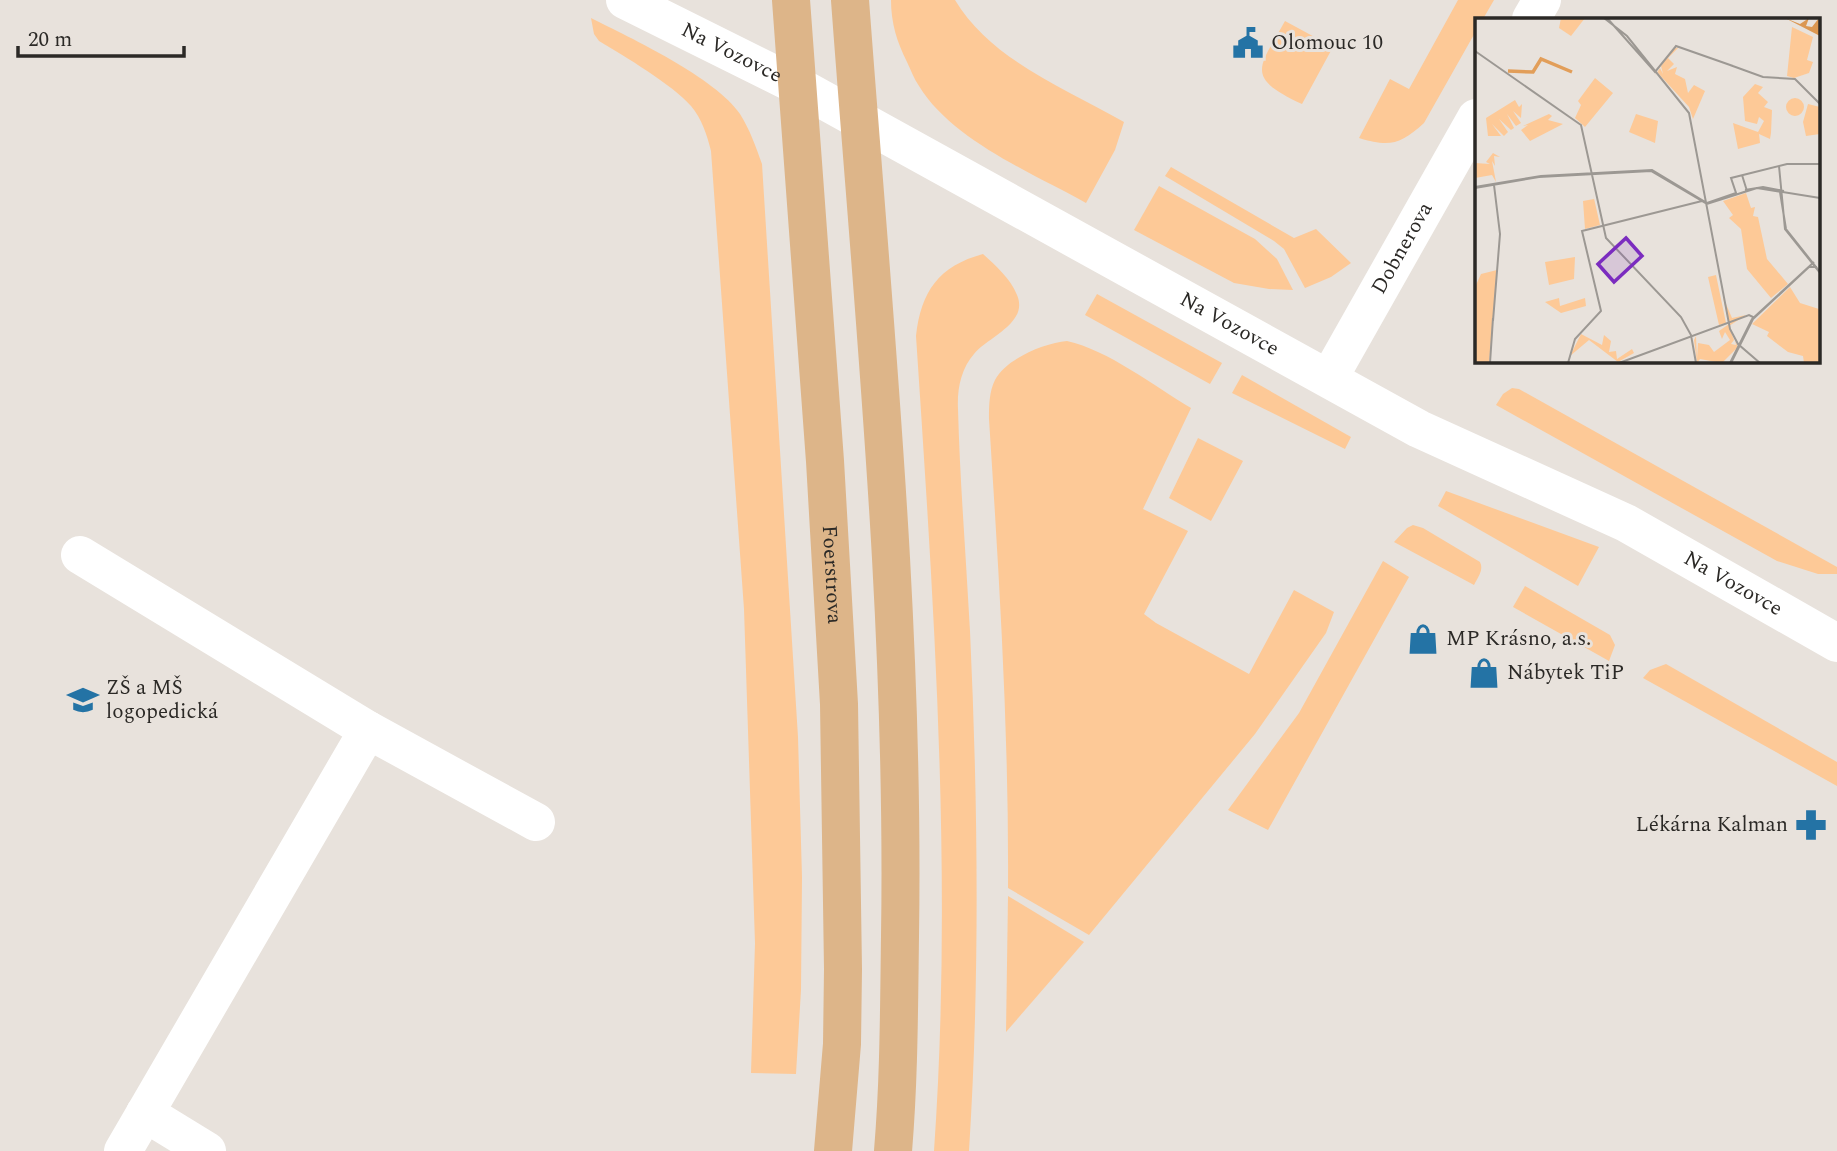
<svg xmlns="http://www.w3.org/2000/svg" width="1837" height="1151" viewBox="0 0 1837 1151" font-family="Spectral,serif">
	<style>
		.green { fill: #fdc997 }
		.lines { fill: none; stroke-linecap: round; stroke-linejoin: round }
		.minor { stroke: #fff; stroke-width: 38 }
		.primary { stroke: #ddb589; stroke-width: 38 }
		.labels { text-anchor: middle; dominant-baseline: central; stroke-width: 6; stroke-linejoin: round; paint-order: stroke }
		.poi-label { font-size: 21px; fill: #2b2926; stroke: #e8e2dc; text-anchor: start }
		.street-label { font-size: 21px; fill: #2b2926; stroke: #e8e2dc }
		.inset-river { fill: none; stroke: #e29e59; stroke-width: 3.5 }
		.inset-road { fill: none; stroke: #9c9893; stroke-width: 2 }
		.view { fill: #7b2cbf; fill-opacity: 0.15; stroke: #7b2cbf; stroke-width: 3.5 }
		.inset-edge { fill: none; stroke: #2b2926; stroke-width: 3.5 }
	</style>
	<rect width="100%" height="100%" fill="#e8e2dc"/>
	<g class="green">
		<path d="M891 0H955C992 61 1065 88 1124 122L1115 150 1086 203C1032 173 952 140 919 86 914 79 911 70 907 62 897 42 891 23 891 0Z"/>
		<path d="M1458 0H1494L1483 19H1476V31L1424 123C1400 145 1389 147 1359 138L1390 79 1409 89Z"/>
		<path d="M591 18C631 38 716 78 740 114 750 130 756 147 762 164L798 737 802 877 801 990 796 1074 751 1073 755 943 744 609 711 151C707 135 702 119 691 106 673 85 624 56 599 41L594 34Z"/>
		<path d="M1285 21 1333 47 1302 104C1244 77 1259 68 1285 21Z"/>
		<path d="M1171 167 1294 238 1316 229 1351 263 1331 277 1305 288 1284 249 1274 241 1165 176Z"/>
		<path d="M1159 186 1255 239 1277 259 1293 290 1269 289 1234 283 1134 230Z"/>
		<path d="M983 254C996 266 1010 278 1017 295 1029 323 988 337 974 354 961 369 957 389 958 409 960 483 966 557 970 631 978 804 980 978 969 1151H934C953 879 934 607 916 336 921 291 939 266 983 254Z"/>
		<path d="M1097 294 1222 363 1210 384 1085 315Z"/>
		<path d="M1067 341C1108 350 1154 386 1191 408L1143 509 1188 531 1144 614 1156 623 1249 674 1294 590 1334 612 1326 633 1255 734 1089 935 1008 888C1009 731 999 575 989 419 989 406 989 392 995 380 1006 359 1044 343 1067 341Z"/>
		<path d="M1242 375 1351 437 1345 449 1232 393Z"/>
		<path d="M1512 388 1519 389 1837 567V574H1818L1777 561 1496 405 1503 394Z"/>
		<path d="M1198 438 1243 461 1211 521 1169 498Z"/>
		<path d="M1446 491 1599 547 1578 586 1438 506Z"/>
		<path d="M1413 525 1423 528 1480 562C1484 570 1478 577 1474 585L1394 542 1407 528Z"/>
		<path d="M1383 561 1409 577 1268 830 1228 810 1299 713Z"/>
		<path d="M1525 586 1610 635 1615 645 1609 661 1513 607Z"/>
		<path d="M1666 664 1837 762V786L1643 678 1650 670Z"/>
		<path d="M1008 896 1084 942 1006 1032Z"/>
	</g>
	<g class="lines">
		<g class="minor">
			<path id="s1" d="M625 0 798 86 1419 429 1626 523 1837 643"/>
			<path d="M1531 19 1542 0"/>
			<path id="s2" d="M1329 378 1476 118"/>
			<path d="M80 555 368 730 123 1151"/>
			<path d="M368 730 536 822"/>
			<path d="M145 1113 207 1151"/>
		</g>
		<g class="primary">
			<path id="s3" d="M791 0 825 461 839 704 843 969 842 1044 833 1151"/>
			<path d="M850 0C873 311 905 624 900 937 899 1008 899 1080 893 1151"/>
		</g>
	</g>
	<defs>
		<symbol id="civic-bare" viewBox="-9 -9 18 18"><path d="M-.6-6.5H3V-4.5H.6V-3L4-1V1h2V6H-6V1h2V-1L-.6-3ZM-1.2 2.5V6h2.4V2.5Z" fill="#2473a5" stroke="#e8e2dc" stroke-width="2.5" paint-order="stroke"/></symbol>
		<symbol id="shop-bare" viewBox="-9 -9 18 18"><path d="M-5-2.5h2.3a2.7 3.5 0 0 1 5.4 0H5L5.5 6h-11ZM-1.5-2.5h3a1.5 2.3 0 0 0-3 0Z" fill="#2473a5" stroke="#e8e2dc" stroke-width="2.5" paint-order="stroke"/></symbol>
		<symbol id="school-bare" viewBox="-9 -9 18 18"><path d="M0-5L7-2L0 1L-7-2ZM-4 1L0 2.5L4 1V4Q0 6-4 4Z" fill="#2473a5" stroke="#e8e2dc" stroke-width="2.5" paint-order="stroke"/></symbol>
		<symbol id="pharmacy-bare" viewBox="-9 -9 18 18"><path d="M-2-6h4v4h4v4h-4v4h-4v-4h-4v-4h4Z" fill="#2473a5" stroke="#e8e2dc" stroke-width="2.5" paint-order="stroke"/></symbol>
	</defs>
	<g fill-rule="evenodd">
		<use href="#civic-bare" x="1226" y="21" width="44" height="44"/>
		<use href="#shop-bare" x="1401" y="617" width="44" height="44"/>
		<use href="#shop-bare" x="1462" y="651" width="44" height="44"/>
		<use href="#school-bare" x="61" y="678" width="44" height="44"/>
		<use href="#pharmacy-bare" x="1789" y="803" width="44" height="44"/>
	</g>
	<g class="labels">
		<g class="poi-label">
			<text x="1271" y="43">Olomouc 10</text>
			<text x="1446" y="639">MP Krásno, a.s.</text>
			<text x="1507" y="673">Nábytek TiP</text>
			<text x="106" y="688">ZŠ a MŠ<tspan x="106" dy="24">logopedická</tspan></text>
			<text x="1788" y="825" text-anchor="end">Lékárna Kalman</text>
		</g>
		<g class="street-label">
			<text stroke="none"><textPath href="#s1" startOffset="119">Na Vozovce</textPath></text>
			<text stroke="none"><textPath href="#s2" startOffset="149">Dobnerova</textPath></text>
			<text stroke="none"><textPath href="#s1" startOffset="686">Na Vozovce</textPath></text>
			<text stroke="none"><textPath href="#s3" startOffset="576">Foerstrova</textPath></text>
			<text stroke="none"><textPath href="#s1" startOffset="1253">Na Vozovce</textPath></text>
		</g>
	</g>
	<g transform="translate(1475 18)">
		<rect width="345" height="345" fill="#e8e2dc"/>
		<path d="M86 0H110L96 18 84 10ZM317 9 338 19 332 42 338 44 334 55 319 60 312 58ZM204 29 193 40 199 46 192 53 202 49 200 56 210 61 213 75 219 67 230 73 218 101 214 89 182 54 179 59 185 50 188 56 186 48 198 31ZM120 60 138 75 110 109 100 100 106 87 103 83ZM280 66 288 69 283 75 293 84 289 89 297 92 296 115 295 121 284 116 285 125 263 131 258 105 283 114 289 103 284 99 282 106 270 103 268 79ZM311 89a9 9 0 1 1 18 0a9 9 0 1 1-18 0ZM40 82 44 89 47 86 46 100 38 93 46 105 41 108 32 96 39 110 36 112 24 101 33 114 29 118 17 106 26 118H13L11 100ZM333 86 345 89V116L331 118 328 104ZM74 96 77 98 73 102 88 106 55 123 46 112 53 107 48 108ZM161 96 183 103 180 125 154 114ZM18 135 25 139 19 138 20 148 17 143 21 164 17 157 0 160V145L15 146 11 144ZM271 175 276 190 280 189 278 198 283 199 292 241 313 266 296 280 272 251 266 211 254 200 258 197 248 183ZM118 176 125 207 110 211 108 183 119 181ZM100 239 99 261 74 267 70 244ZM22 252 14 345H0L1 267 6 256ZM241 257 251 305 244 307 233 259ZM315 269 325 285 344 291 345 345H329L328 338 313 334 292 318 294 314 277 306ZM248 279 257 300 271 297 254 308 259 322 256 326 261 327 260 322 263 329 247 345 225 341 222 345 219 322 221 318 222 341 223 325 234 327 239 334 255 322 250 314 247 321 244 313 254 306ZM84 280 85 288 110 280 111 288 86 295 70 284ZM106 316 127 327 129 317 136 323 134 334 141 333 142 341 157 331 159 335 143 344 114 322 95 338Z" fill="#fdc997"/>
		<path d="M310 0 325 6 334 0 331 8 337 9 344 0 345 18Z" fill="#db9751"/>
		<path class="inset-river" d="M33 53 58 54 66 41 97 54"/>
		<path class="inset-road" d="M129 0 152 18 214 95 255 311 263 326 285 345M132 0 180 54 201 28 258 48M0 33 106 107 131 220 206 299 216 317 221 345M255 47 288 59 320 61 345 86M304 148 310 211 345 255M0 169 66 158 177 152 232 185 261 175 256 160 312 146H345M0 170 64 159 176 153 232 186 282 170 345 180M270 172 288 169 309 173M305 174 311 211 345 254M260 177 272 173 267 157M18 303 25 216 19 167M15 345 18 300M93 345 100 321 126 293 107 213 227 183M144 345 274 297 280 300M255 345 277 301 339 244M256 345 278 301 334 249H342"/>
		<path class="view" d="M151 220 167 238 139 264 123 246Z"/>
		<rect width="345" height="345" class="inset-edge"/>
	</g>
	<path d="M18 46v10h166v-10" fill="none" stroke="#2b2926" stroke-width="3.5"/>
	<text x="28" y="46" font-size="21" fill="#2b2926" stroke="#e8e2dc" stroke-width="5" paint-order="stroke">20 m</text>
</svg>
